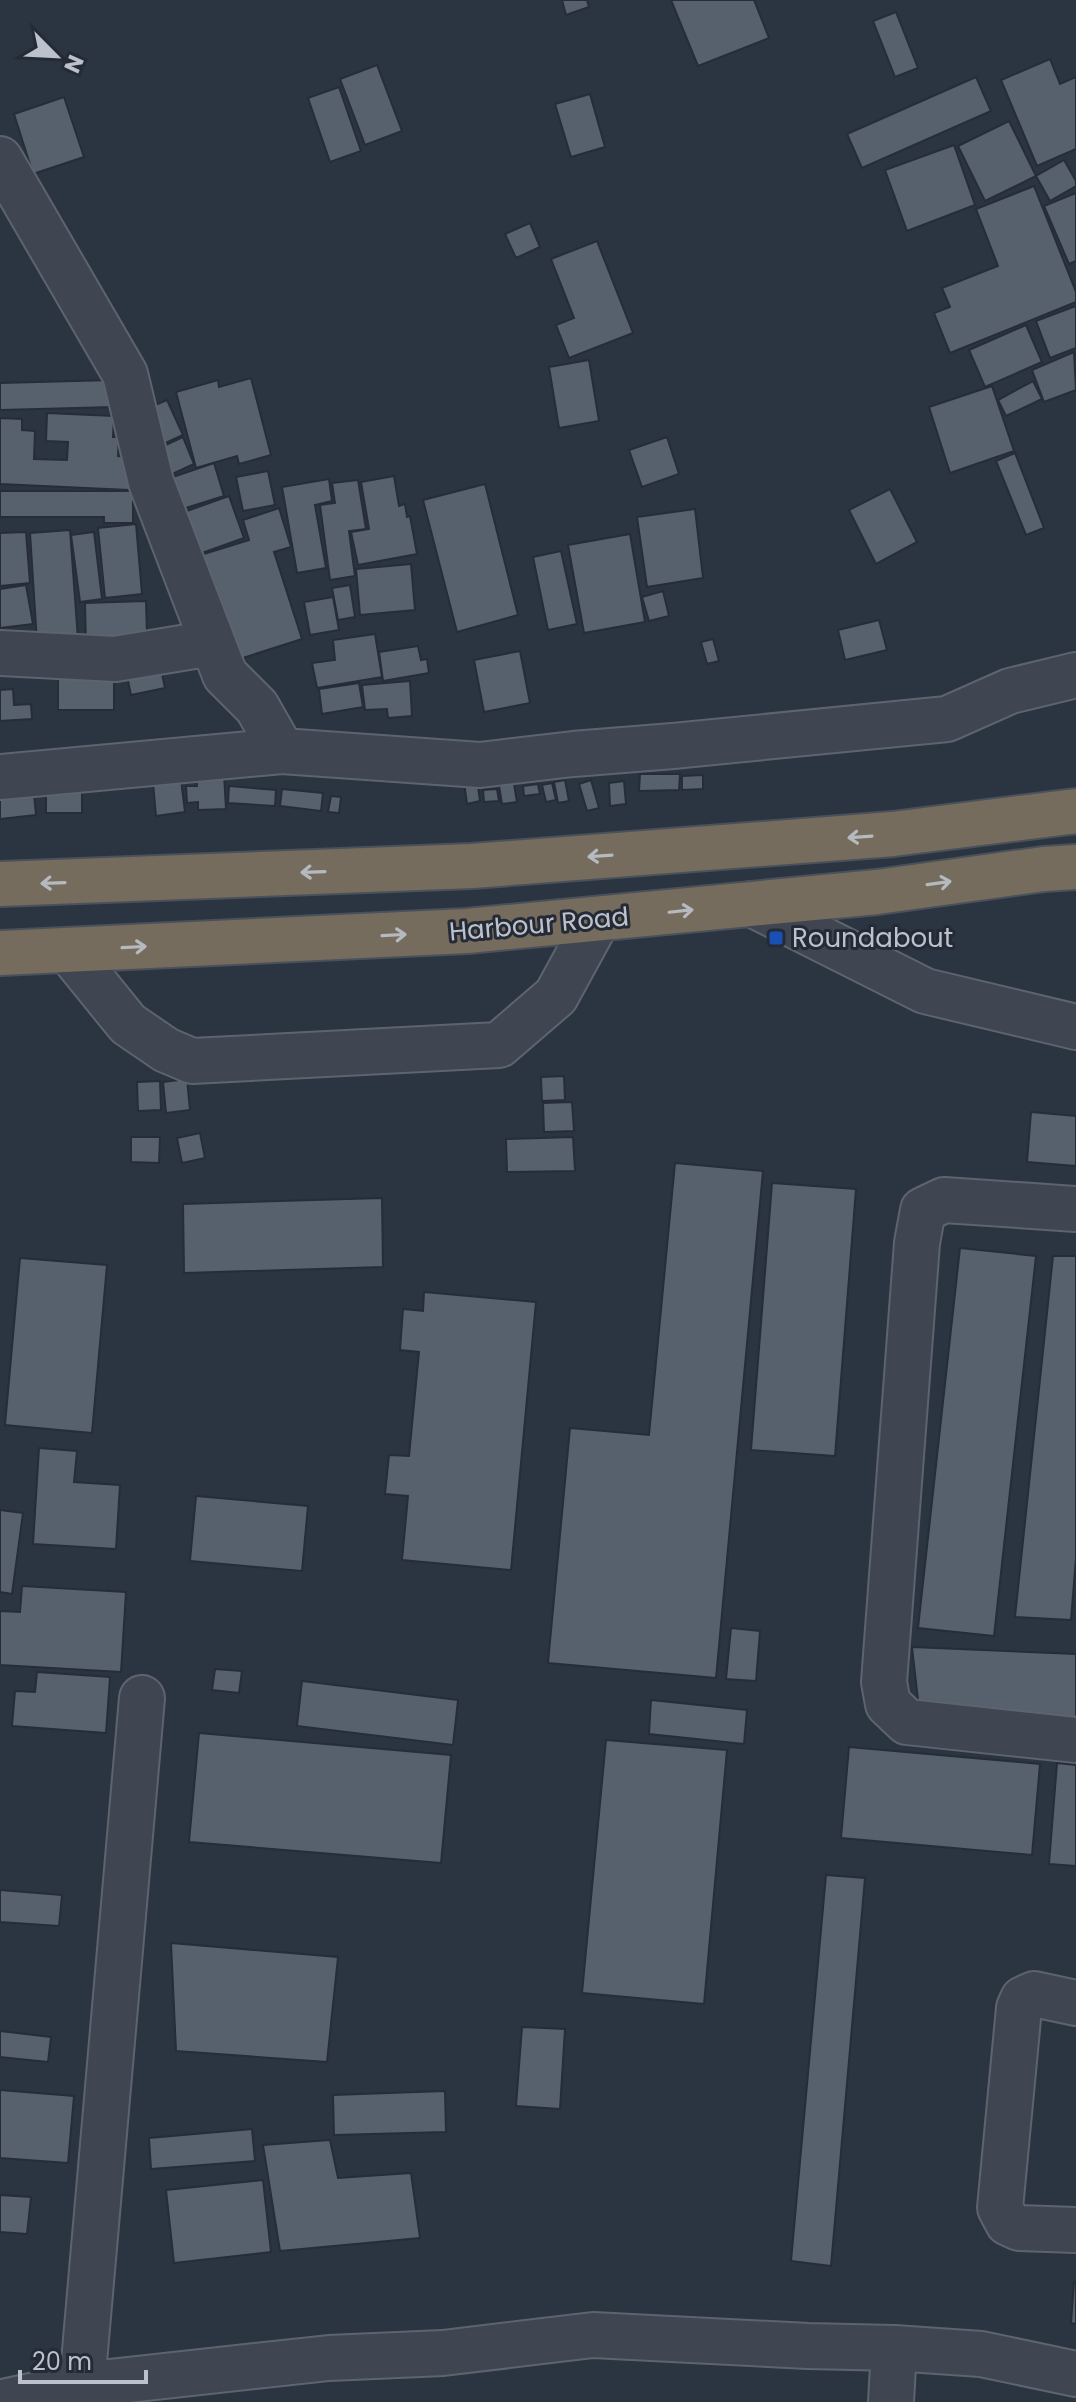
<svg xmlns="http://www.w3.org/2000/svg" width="1076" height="2402" viewBox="0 0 1076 2402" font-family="Poppins,sans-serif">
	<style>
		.building { fill: #57616d; stroke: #262d38; stroke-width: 2 }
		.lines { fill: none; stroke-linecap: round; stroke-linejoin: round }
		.minor-casing { stroke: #5d646e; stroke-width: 48 }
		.highway-casing { stroke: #4a515b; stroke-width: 48 }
		.minor { stroke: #3f4651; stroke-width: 44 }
		.highway { stroke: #766c5d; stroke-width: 44 }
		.oneway { stroke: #b5b9c0 }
		.transit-dot { fill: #1a4fb4; stroke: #242b36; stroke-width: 3 }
		.labels { text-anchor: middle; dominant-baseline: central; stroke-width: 6; stroke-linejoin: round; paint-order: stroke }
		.street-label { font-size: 26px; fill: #bcc2cb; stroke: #242b36 }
		.poi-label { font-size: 26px; fill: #bcc2cb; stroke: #242b36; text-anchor: start }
	</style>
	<rect width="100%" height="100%" fill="#2b3441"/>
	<g class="building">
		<path d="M562 0H587L589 7 566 15Z"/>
		<path d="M671 0H754L769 38 698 66Z"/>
		<path d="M896 12 918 68 895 77 873 21Z"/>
		<path d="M1050 59 1060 84 1076 77V149L1037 166 1001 80Z"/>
		<path d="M377 65 402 131 365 145 340 79Z"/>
		<path d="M976 77 991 111 862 168 847 134Z"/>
		<path d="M339 87 361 151 330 162 308 98Z"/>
		<path d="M590 94 605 147 571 157 555 104Z"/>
		<path d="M64 97 84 157 33 174 14 114Z"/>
		<path d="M1009 121 1036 176 985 201 958 146Z"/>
		<path d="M954 145 975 205 907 231 885 170Z"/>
		<path d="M1064 160 1076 181V186L1050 201 1036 176Z"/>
		<path d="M1034 186 1076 292V302L950 353 934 313 950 307 942 288 998 266 976 209Z"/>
		<path d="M1076 193V261L1069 264 1044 206Z"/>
		<path d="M530 223 540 247 516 258 505 234Z"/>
		<path d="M597 241 633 333 569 358 556 325 574 318 551 259Z"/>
		<path d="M1076 306V348L1050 358 1036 321Z"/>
		<path d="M1026 325 1042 362 985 387 969 350Z"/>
		<path d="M1074 352 1076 390 1044 402 1032 370Z"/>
		<path d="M589 360 599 421 559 428 549 367Z"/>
		<path d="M251 378 271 455 239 464 237 456 196 468 176 392 218 380 219 387Z"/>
		<path d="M113 380 114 407 0 410V383Z"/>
		<path d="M1033 381 1042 399 1006 416 998 400Z"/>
		<path d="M992 386 1014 451 950 473 929 407Z"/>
		<path d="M167 400 183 435 159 446 143 410Z"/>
		<path d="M47 413 114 416 113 437H119L118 456 130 457 129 490 0 484V418L22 419V430L35 431 34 459 67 460 68 442 46 441Z"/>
		<path d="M183 437 194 464 168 476 157 449Z"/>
		<path d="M667 437 679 474 642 487 629 450Z"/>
		<path d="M1015 453 1044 528 1026 535 996 461Z"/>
		<path d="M214 463 224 496 173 512 164 480Z"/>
		<path d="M268 471 275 505 243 511 236 477Z"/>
		<path d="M394 476 399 506 405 504 407 517 410 516 417 554 358 565 351 532 369 529 361 482Z"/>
		<path d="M329 479 332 501 315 505 326 568 297 573 282 487Z"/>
		<path d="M358 480 366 529 349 531 355 576 330 580 320 505 335 503 332 483Z"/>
		<path d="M485 484 518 615 457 632 423 500Z"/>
		<path d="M890 489 917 542 876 564 849 510Z"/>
		<path d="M0 491H133V523H104V517H0Z"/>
		<path d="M229 496 244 538 188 558 173 516Z"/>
		<path d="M279 508 291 547 274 552 302 639 227 663 194 557 249 540 243 520Z"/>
		<path d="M695 509 703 578 647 587 637 517Z"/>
		<path d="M136 524 142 594 105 598 98 528Z"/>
		<path d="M70 530 78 639 37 642 30 533Z"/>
		<path d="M26 532 30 583 0 586V533Z"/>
		<path d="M94 532 102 599 80 602 71 535Z"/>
		<path d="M630 534 645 622 584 633 568 545Z"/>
		<path d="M561 551 577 624 548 630 533 557Z"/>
		<path d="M411 564 415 610 360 615 356 569Z"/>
		<path d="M26 585 33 624 0 628V589Z"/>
		<path d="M350 585 355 617 338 620 332 588Z"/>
		<path d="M663 591 669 616 649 621 642 597Z"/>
		<path d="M333 597 339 630 310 635 304 602Z"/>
		<path d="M146 601 147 635 115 637V645L86 647 85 603Z"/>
		<path d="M879 620 887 650 845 660 838 630Z"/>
		<path d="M375 634 382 677 317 688 312 663 335 660 333 640Z"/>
		<path d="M713 639 719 661 707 664 701 642Z"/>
		<path d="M418 646 421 660 427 659 429 673 383 681 379 652Z"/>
		<path d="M520 651 530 703 484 712 474 660Z"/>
		<path d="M159 660 165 688 131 695 125 667Z"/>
		<rect x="58" y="672" width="56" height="38"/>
		<path d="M410 681 412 716 388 718 387 709 365 710 362 685Z"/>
		<path d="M359 683 363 707 322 714 319 689Z"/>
		<path d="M13 689 14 705 31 704 32 719 0 721V690Z"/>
		<path d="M224 774 226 809 198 810V802L187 803 186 786H197L196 775Z"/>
		<path d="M640 774H680L679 790 639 791Z"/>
		<path d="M703 775V789L682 790V776Z"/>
		<path d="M513 778 517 802 502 804 498 780Z"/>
		<path d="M477 779 480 801 467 804 464 782Z"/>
		<path d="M181 780 185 812 156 816 153 783Z"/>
		<path d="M565 780 569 801 558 803 554 782Z"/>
		<path d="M591 780 599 808 587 811 579 784Z"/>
		<path d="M624 781 626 804 610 806 609 783Z"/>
		<path d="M552 783 556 800 546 802 542 785Z"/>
		<path d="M538 784 540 794 524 796 523 786Z"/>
		<path d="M33 785 36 815 0 819V788Z"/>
		<path d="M229 786 276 790 275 806 228 803Z"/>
		<path d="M282 789 323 793 321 811 280 806Z"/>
		<path d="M497 789 499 801 484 802 483 790Z"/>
		<rect x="46" y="791" width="36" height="22"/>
		<path d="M331 796 341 797 339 813 328 812Z"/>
		<path d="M564 1076 565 1100 542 1101 541 1077Z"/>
		<path d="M187 1079 190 1110 166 1113 163 1082Z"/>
		<path d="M160 1081 161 1110 138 1111 137 1082Z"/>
		<path d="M572 1102 574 1131 544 1132 543 1103Z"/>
		<path d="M1031 1112 1076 1116V1166L1027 1162Z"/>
		<path d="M200 1133 205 1158 182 1163 177 1138Z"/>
		<path d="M131 1137H160L159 1163 131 1162Z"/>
		<path d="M573 1137 575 1171 507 1172 506 1139Z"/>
		<path d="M675 1163 763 1171 716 1678 548 1663 570 1428 649 1435Z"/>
		<path d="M772 1183 856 1189 835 1456 751 1450Z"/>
		<path d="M382 1198 383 1267 184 1273 183 1204Z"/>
		<path d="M960 1248 1036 1256 994 1636 918 1628Z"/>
		<path d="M1053 1256H1076V1558L1071 1620 1015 1617Z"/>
		<path d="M20 1258 107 1265 92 1433 5 1425Z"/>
		<path d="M424 1292 536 1302 511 1570 402 1560 408 1496 385 1494 389 1455 409 1456 419 1352 400 1350 403 1309 423 1311Z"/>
		<path d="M39 1448 77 1451 74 1482 120 1485 116 1549 33 1544Z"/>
		<path d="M196 1496 308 1506 302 1571 190 1561Z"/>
		<path d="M0 1510 23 1513 12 1594 0 1592Z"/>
		<path d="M22 1586 126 1592 121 1672 0 1665V1611L20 1612Z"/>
		<path d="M731 1628 760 1631 756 1681 726 1679Z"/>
		<path d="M912 1647 1076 1654V1726L920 1718Z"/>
		<path d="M215 1669 242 1671 239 1693 212 1690Z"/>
		<path d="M37 1672 110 1677 106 1733 12 1726 15 1691 35 1692Z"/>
		<path d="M302 1681 458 1700 453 1745 297 1726Z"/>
		<path d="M651 1700 747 1710 744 1744 649 1734Z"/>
		<path d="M199 1733 451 1755 441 1863 189 1842Z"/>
		<path d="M606 1740 727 1750 704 2004 582 1993Z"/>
		<path d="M849 1747 1040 1764 1032 1855 841 1838Z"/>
		<path d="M1057 1763 1076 1765V1866L1049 1864Z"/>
		<path d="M826 1875 865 1878 831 2266 791 2261Z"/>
		<path d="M0 1890 62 1895 59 1926 0 1922Z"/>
		<path d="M171 1943 338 1957 327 2062 176 2051Z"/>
		<path d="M522 2027 565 2029 560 2109 516 2106Z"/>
		<path d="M0 2031 51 2037 48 2062 0 2057Z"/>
		<path d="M0 2090 74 2096 68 2163 0 2158Z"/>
		<path d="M445 2091 446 2132 334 2135 333 2095Z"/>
		<path d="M252 2129 255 2161 151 2169 149 2138Z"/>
		<path d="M330 2140 338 2178 411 2173 420 2238 280 2251 263 2145Z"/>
		<path d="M263 2180 271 2252 174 2263 166 2190Z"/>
		<path d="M0 2195 31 2197 27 2234 0 2232Z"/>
		<path d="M1074 2282H1076V2324L1071 2323Z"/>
	</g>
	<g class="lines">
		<defs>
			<g id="minor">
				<path d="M0 159 125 374 151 482 225 675 257 707 282 751 480 765 573 754 673 746 947 719 1010 691 1076 675"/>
				<path d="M0 653 115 659 212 643"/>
				<path d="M0 777 282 751"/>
				<path d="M752 904 925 991 1076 1027"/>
				<path d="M68 950 128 1024 166 1050 192 1061 499 1045 556 996 598 919"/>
				<path d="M1076 1209 944 1200 923 1210 917 1243 884 1682 888 1704 907 1722 1076 1740"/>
				<path d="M1076 2003 1034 1994 1023 1999 1019 2008 1000 2208 1008 2223 1019 2228 1076 2230"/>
				<path d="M82 2385 142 1698"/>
				<path d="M3 2402 82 2385 329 2358 443 2353 593 2335 808 2346 894 2348 981 2354 1076 2374"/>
				<path d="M891 2402 894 2348"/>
			</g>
			<g id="highway">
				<path d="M0 884 472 866 893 834 1076 811"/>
				<path d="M0 953 467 931 877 892 1044 869 1076 867"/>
			</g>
		</defs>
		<use href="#minor" class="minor-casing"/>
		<use href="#highway" class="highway-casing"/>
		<use href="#minor" class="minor"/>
		<use href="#highway" class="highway"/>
	</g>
	<defs><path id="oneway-shaft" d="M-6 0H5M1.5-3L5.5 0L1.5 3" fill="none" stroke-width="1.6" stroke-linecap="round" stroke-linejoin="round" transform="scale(2)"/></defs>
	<g class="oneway">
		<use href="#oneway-shaft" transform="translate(860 837) rotate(176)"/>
		<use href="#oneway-shaft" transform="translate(600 856) rotate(176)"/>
		<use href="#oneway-shaft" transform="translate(313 872) rotate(178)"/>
		<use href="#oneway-shaft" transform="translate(53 883) rotate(178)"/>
		<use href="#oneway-shaft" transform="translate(939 883) rotate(-8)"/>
		<use href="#oneway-shaft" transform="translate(681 911) rotate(-6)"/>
		<use href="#oneway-shaft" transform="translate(394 935) rotate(-3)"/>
		<use href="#oneway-shaft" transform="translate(134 947) rotate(-3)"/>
	</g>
	<rect class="transit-dot" x="768" y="930" width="16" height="16" rx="4"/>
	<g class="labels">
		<g class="street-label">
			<text transform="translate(539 924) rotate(-5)">Harbour Road</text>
		</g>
		<g class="poi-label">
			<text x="792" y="938">Roundabout</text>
		</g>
	</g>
	<g transform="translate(56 56) rotate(114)" stroke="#242b36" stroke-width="6" paint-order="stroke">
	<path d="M0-6L14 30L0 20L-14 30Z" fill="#bcc2cb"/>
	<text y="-12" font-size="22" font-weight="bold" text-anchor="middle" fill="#bcc2cb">N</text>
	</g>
	<path d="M20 2370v12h126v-12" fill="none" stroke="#bcc2cb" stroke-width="4"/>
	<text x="32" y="2370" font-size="24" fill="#bcc2cb" stroke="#242b36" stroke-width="6" paint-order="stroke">20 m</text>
</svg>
